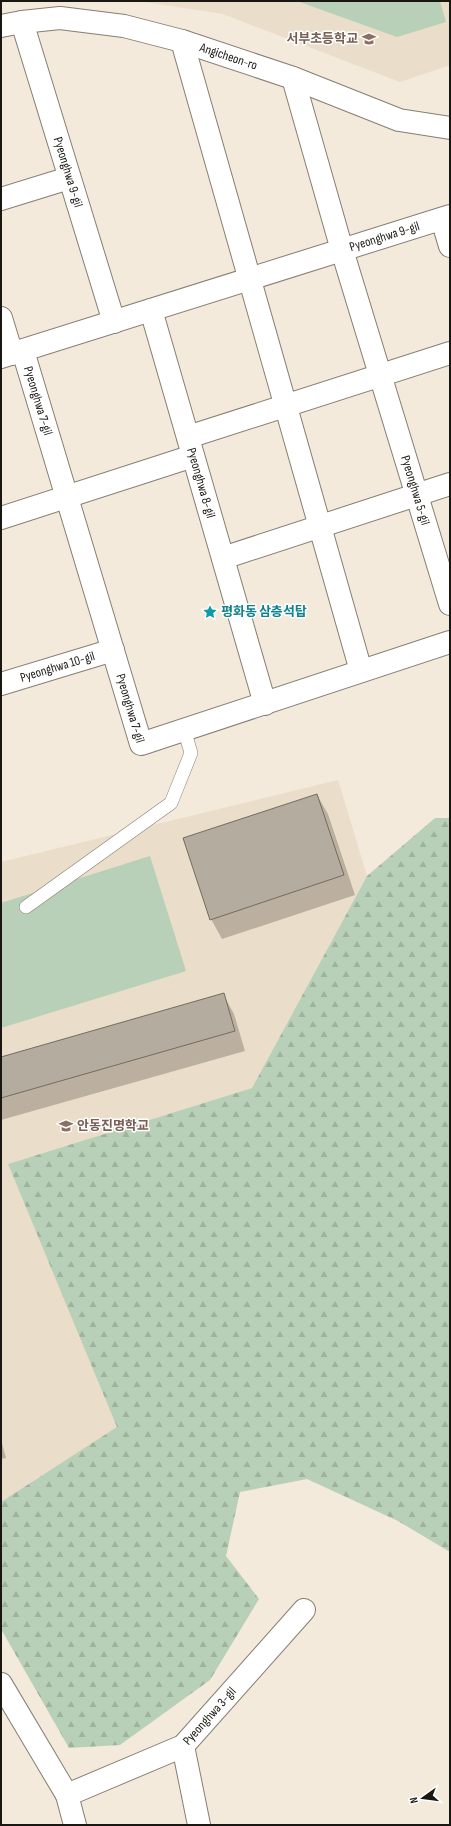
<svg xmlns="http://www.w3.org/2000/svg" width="451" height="1826" viewBox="0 0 451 1826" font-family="'Sofia Sans Condensed','Noto Sans KR',sans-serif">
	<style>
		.built { fill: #eaddc9 }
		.green { fill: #b8d0b7 }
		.forest { fill: url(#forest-firs) }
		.shadow { fill: #0003 }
		.building { fill: #b4ac9f; stroke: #736c60 }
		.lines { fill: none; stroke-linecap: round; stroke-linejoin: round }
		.lane-casing { stroke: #867e72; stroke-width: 14 }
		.street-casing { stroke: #867e72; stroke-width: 24 }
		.secondary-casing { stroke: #867e72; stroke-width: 24 }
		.lane { stroke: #fff; stroke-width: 13 }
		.street { stroke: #fff; stroke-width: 22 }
		.secondary { stroke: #fff; stroke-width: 22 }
		.labels { text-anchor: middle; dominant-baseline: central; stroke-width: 3; stroke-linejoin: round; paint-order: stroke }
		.education-label { font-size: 13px; font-weight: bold; fill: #785e54; stroke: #fff; text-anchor: end }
		.street-label { font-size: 13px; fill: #1a1713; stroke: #fff }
		.culture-label { font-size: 13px; font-weight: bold; fill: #0d838f; stroke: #fff; text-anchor: start }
	</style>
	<defs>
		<pattern id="forest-firs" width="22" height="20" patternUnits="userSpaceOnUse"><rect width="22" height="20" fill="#b8d0b7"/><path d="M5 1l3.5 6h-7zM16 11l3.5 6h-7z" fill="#9eb29c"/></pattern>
	</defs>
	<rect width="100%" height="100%" fill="#f3eadc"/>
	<g class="built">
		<path d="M138 1H450V65L400 82 223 14Z"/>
		<path d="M338 780 367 876 252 1088 8 1164 118 1427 1 1502V862Z"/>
	</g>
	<g class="green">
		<path d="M297 1H440L446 22 397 37Z"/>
		<path d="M150 856 186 971 1 1028V903Z"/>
	</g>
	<path class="forest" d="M435 818H450V1552L398 1521 307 1479 240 1492 226 1556 259 1599 210 1680 120 1745 69 1748 1 1629V1502L117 1427 8 1164 252 1088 367 876Z"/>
	<g class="shadow">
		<path d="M317 795 328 814 355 895 222 939 211 919Z"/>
		<path d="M223 994 234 1014 245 1051 1 1120V1058Z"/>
		<path d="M1 1440 6 1458 1 1459Z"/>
	</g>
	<g class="building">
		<path d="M317 794 344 875 210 920 183 838Z"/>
		<path d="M224 993 235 1031 1 1098V1057Z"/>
	</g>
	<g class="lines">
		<defs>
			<path id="lane" d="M26 907 171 803 191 753 184 729"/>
			<g id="street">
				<path id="s1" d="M22 22 114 322"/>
				<path d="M182 41 361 671"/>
				<path id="s2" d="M293 78 342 250 450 604"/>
				<path d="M1 199 69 178"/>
				<path d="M442 219 450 246"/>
				<path id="s3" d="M151 310 265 704"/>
				<path d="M1 318 12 354"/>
				<path id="s4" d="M23 351 141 744 450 642"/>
				<path id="s5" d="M1 357 450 216"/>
				<path d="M188 437 450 353"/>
				<path d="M1 518 193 456"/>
				<path d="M223 558 450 484"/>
				<path id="s6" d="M1 684 113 650"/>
				<path id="s7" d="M1 1684 67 1795 183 1746 304 1610"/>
				<path d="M183 1746 199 1825"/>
				<path d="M67 1795 75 1825"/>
			</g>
			<g id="secondary">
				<path id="s8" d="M1 26 22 22 60 18 124 26 182 41 293 78 399 120 450 128"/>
			</g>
		</defs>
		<use href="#lane" class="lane-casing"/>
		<use href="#street" class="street-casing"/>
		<use href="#secondary" class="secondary-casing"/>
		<use href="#lane" class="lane"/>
		<use href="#street" class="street"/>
		<use href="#secondary" class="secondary"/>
	</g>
	<defs>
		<symbol id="school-bare" viewBox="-9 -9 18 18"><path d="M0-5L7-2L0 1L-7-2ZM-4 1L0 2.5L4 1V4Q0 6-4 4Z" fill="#8d6e63" stroke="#fff" stroke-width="2.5" paint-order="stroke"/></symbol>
		<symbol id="sight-bare" viewBox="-9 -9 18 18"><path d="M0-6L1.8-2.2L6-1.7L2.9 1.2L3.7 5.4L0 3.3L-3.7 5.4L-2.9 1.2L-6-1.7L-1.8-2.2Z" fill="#0f9aa8" stroke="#fff" stroke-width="2.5" paint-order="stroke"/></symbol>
	</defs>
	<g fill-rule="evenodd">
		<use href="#school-bare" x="359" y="29" width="20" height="20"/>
		<use href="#sight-bare" x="200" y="602" width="20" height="20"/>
		<use href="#school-bare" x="56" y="1116" width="20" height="20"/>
	</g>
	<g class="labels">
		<g class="education-label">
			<text x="358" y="39">서부초등학교</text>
			<text x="77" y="1126" text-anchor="start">안동진명학교</text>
		</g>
		<g class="street-label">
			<text stroke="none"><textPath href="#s8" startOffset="233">Angicheon-ro</textPath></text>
			<text stroke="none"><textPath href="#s1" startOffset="157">Pyeonghwa 9-gil</textPath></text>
			<text stroke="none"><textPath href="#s5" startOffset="402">Pyeonghwa 9-gil</textPath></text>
			<text stroke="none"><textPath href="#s4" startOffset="52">Pyeonghwa 7-gil</textPath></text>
			<text stroke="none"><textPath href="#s3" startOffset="180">Pyeonghwa 8-gil</textPath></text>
			<text stroke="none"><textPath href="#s2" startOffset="430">Pyeonghwa 5-gil</textPath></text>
			<text stroke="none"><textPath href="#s6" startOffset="59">Pyeonghwa 10-gil</textPath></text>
			<text stroke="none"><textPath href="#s4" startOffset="373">Pyeonghwa 7-gil</textPath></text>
			<text stroke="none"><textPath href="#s7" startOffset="295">Pyeonghwa 3-gil</textPath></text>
		</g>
		<g class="culture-label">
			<text x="221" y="612">평화동 삼층석탑</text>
		</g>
	</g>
	<rect width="451" height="1826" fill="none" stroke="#1a1713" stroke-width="4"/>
	<g transform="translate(423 1798) rotate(256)" stroke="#ffffff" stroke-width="3" paint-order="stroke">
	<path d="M0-3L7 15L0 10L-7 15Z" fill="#1a1713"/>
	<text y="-6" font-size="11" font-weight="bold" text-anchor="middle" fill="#1a1713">N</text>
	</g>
</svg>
